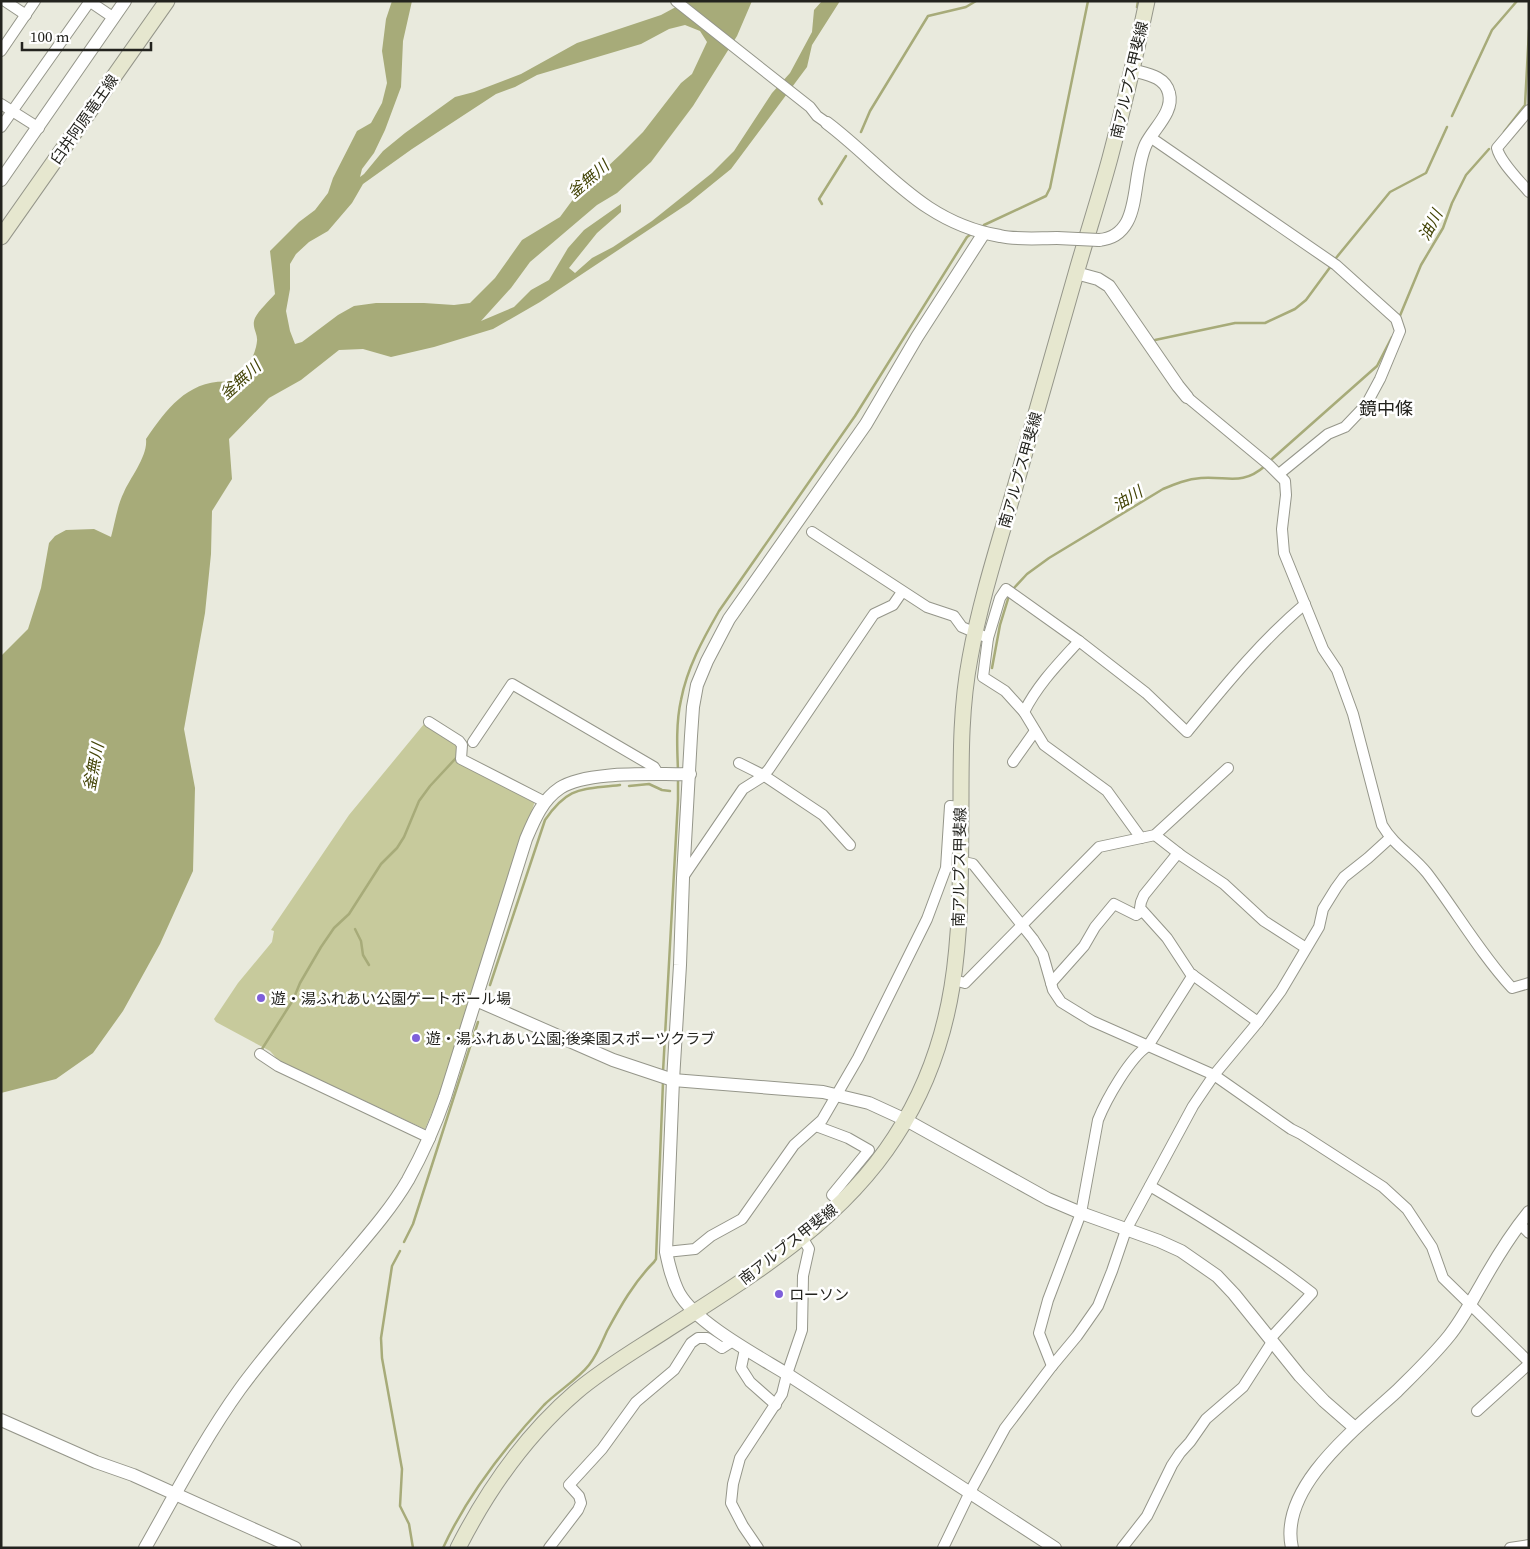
<svg xmlns="http://www.w3.org/2000/svg" width="1530" height="1549" viewBox="0 0 1530 1549" font-family="'Source Serif 4','Noto Sans JP',serif">
	<style>
		.green { fill: #c7ca9c }
		.water { fill: #a7ab79; fill-rule: evenodd }
		.lines { fill: none; stroke-linecap: round; stroke-linejoin: round }
		.stream { stroke: #a7ab79; stroke-width: 2.5 }
		.minor-casing { stroke: #95968a; stroke-width: 12 }
		.tertiary-casing { stroke: #95968a; stroke-width: 14 }
		.secondary-casing { stroke: #95968a; stroke-width: 17 }
		.minor { stroke: #fff; stroke-width: 10 }
		.tertiary { stroke: #fff; stroke-width: 12 }
		.secondary { stroke: #e6e7cf; stroke-width: 15 }
		.tertiary-bridge-casing { stroke: #95968a; stroke-width: 14; stroke-linecap: butt }
		.tertiary-bridge { stroke: #fff; stroke-width: 12 }
		.poi-dot { fill: #7e5fda; stroke: #fff; stroke-width: 2 }
		.labels { text-anchor: middle; dominant-baseline: central; stroke-width: 5; stroke-linejoin: round; paint-order: stroke }
		.street-label { font-size: 15px; fill: #23231e; stroke: #fff }
		.poi-label { font-size: 15px; fill: #23231e; stroke: #fff; text-anchor: start }
		.water-label { font-size: 16px; font-style: italic; fill: #444508; stroke: #fff }
		.quarter-label { font-size: 18px; fill: #23231e; stroke: #fff }
	</style>
	<rect width="100%" height="100%" fill="#e9eadd"/>
	<path class="green" d="M424 724 458 745 456 754 535 801 439 1096 425 1129 279 1061 270 1051 216 1022 214 1019 238 983 272 942 274 931 271 930 349 815Z"/>
	<path class="water" d="M392 1H412L403 41 401 87 385 130 374 153 362 169 360 177 364 174 383 151 405 133 455 97 474 92 521 74 577 43 661 15 687 1H752L737 36 693 106 651 162 617 193 597 205 530 262 511 288 481 321 514 307 531 290 549 280 568 248 584 230 621 204V212L597 233 569 268 575 273 592 258 613 247 652 221 712 173 734 151 772 93 790 73 812 32 814 10 822 1H840L812 45 807 67 731 169 689 203 540 302 493 329 434 347 391 357 363 349 339 350 301 380 269 398 229 439 232 479 212 511 211 554 205 613 184 729 195 788 193 871 160 944 123 1011 93 1053 56 1079 1 1093V656L28 629 41 588 49 543 55 536 66 530 94 529 111 537C115 523 117 506 124 492 130 478 148 456 146 439 168 407 190 377 234 382 245 375 256 354 257 341 258 333 251 327 255 318 259 310 269 301 275 294L270 251 299 222 315 210 328 193 333 178 357 131 371 123 382 103 387 83 382 51 386 19ZM685 25 700 31 707 42 692 74 681 83 643 132 621 154 574 198 560 217 522 240 495 278 470 303 454 305 424 303H376L354 306 338 315 302 342 295 344 290 331 286 311 290 289V264L296 254 309 242 328 231 352 203 363 184 412 149 496 94 515 87 537 75 641 44 669 29Z"/>
	<g class="lines">
		<g class="stream">
			<path d="M1137 7 1138 1"/>
			<path d="M1452 116 1492 30 1517 1"/>
			<path d="M861 132 870 111 928 16 966 7 976 1"/>
			<path d="M1504 132 1525 105 1529 30"/>
			<path d="M822 204 819 199 846 156"/>
			<path d="M984 225 1046 196 1050 188 1088 1"/>
			<path d="M1336 258 1390 192 1426 173 1447 127"/>
			<path d="M1399 318 1421 265 1443 228 1452 203 1466 175 1489 149"/>
			<path d="M1155 340 1235 323H1265L1295 309 1306 300 1331 266"/>
			<path d="M1272 459 1377 366 1392 337"/>
			<path d="M1014 588 1027 574 1049 558 1163 489C1175 484 1187 479 1201 478 1228 476 1242 486 1265 466"/>
			<path d="M992 668 1000 625 1008 599"/>
			<path d="M678 770C677 747 676 722 681 700 687 668 703 639 719 611L855 416 967 237 970 235"/>
			<path d="M629 786 649 784 662 790 670 791"/>
			<path d="M355 929 361 941 363 955 369 965"/>
			<path d="M490 985 545 820C569 785 582 790 620 785"/>
			<path d="M262 1049 293 1000 300 983 321 947 334 928 349 914 381 864 397 848 404 837 419 801 430 786 456 758"/>
			<path d="M663 1072 678 800V778"/>
			<path d="M404 1242 413 1224 478 1022"/>
			<path d="M400 1251 392 1266 381 1338 382 1358 402 1469 400 1506 409 1524 413 1548"/>
			<path d="M443 1548C467 1496 505 1447 544 1405 558 1391 577 1380 589 1365 597 1355 602 1342 607 1331 620 1307 634 1282 654 1262L656 1259 663 1082"/>
		</g>
		<defs>
			<g id="minor">
				<path d="M5 1 26 15"/>
				<path d="M89 1 114 18"/>
				<path d="M676 1 810 107 817 116 827 123"/>
				<path d="M1 51 35 1"/>
				<path d="M1 104 39 128"/>
				<path d="M1529 110 1497 148C1500 162 1520 181 1529 192"/>
				<path d="M1 127 90 1"/>
				<path d="M1150 137 1336 265 1396 319 1400 331 1380 379 1366 405 1345 427 1328 434 1279 474"/>
				<path d="M1187 397 1269 465 1285 481 1286 495 1282 529 1284 553 1323 649 1337 670 1353 714 1382 825C1395 847 1412 854 1427 873 1456 911 1480 953 1512 988L1529 983"/>
				<path d="M812 532 927 607 954 616 962 627 988 638 983 677 1005 691 1024 712 1044 745 1107 791 1141 838 1155 835 1228 768"/>
				<path d="M988 638 1000 598 1006 589 1079 641 1146 693 1187 732C1224 687 1260 642 1305 604"/>
				<path d="M1024 712C1038 684 1059 663 1079 641"/>
				<path d="M429 722 459 741 462 745 461 759 545 802"/>
				<path d="M473 742 512 684 654 767 659 775"/>
				<path d="M1013 762 1035 731"/>
				<path d="M739 763 763 775 823 815 850 845"/>
				<path d="M1155 835 1182 856 1224 884 1264 921 1306 948"/>
				<path d="M1178 853 1144 895 1141 902 1140 908 1167 938 1190 973 1258 1022"/>
				<path d="M959 861 973 864 1033 939 1043 955 1053 990 1061 1002 1092 1021 1214 1075 1291 1129 1301 1134 1383 1187 1407 1209 1432 1247 1443 1278 1529 1362"/>
				<path d="M683 877 743 789 762 777 769 769 874 614 893 605 902 592"/>
				<path d="M954 980 965 983 1099 847 1141 838"/>
				<path d="M1051 983 1084 946 1095 927 1114 904 1136 915 1142 911"/>
				<path d="M260 1054 278 1066 430 1138"/>
				<path d="M816 1126 848 1138 869 1150 832 1195 841 1203"/>
				<path d="M1150 1186C1206 1219 1261 1253 1312 1293L1270 1339"/>
				<path d="M1520 1224 1529 1233"/>
				<path d="M666 1252 695 1249 711 1236 742 1219 794 1145 822 1120 858 1058 927 919 946 868 950 806 961 807"/>
				<path d="M745 1349 741 1368 750 1382 776 1405"/>
				<path d="M1052 1366 1039 1333 1048 1300 1081 1213 1098 1120C1106 1100 1130 1057 1148 1046L1193 975"/>
				<path d="M1477 1411 1529 1364"/>
				<path d="M549 1548 578 1510 581 1503 579 1496 569 1485 602 1449 636 1402 674 1370 691 1343 698 1338H707L722 1348 733 1341"/>
				<path d="M758 1548 743 1526 731 1503 733 1484 740 1458 782 1394 787 1374 802 1330 803 1276 809 1249 802 1237"/>
				<path d="M943 1548 970 1492 1005 1428 1052 1366 1077 1336 1098 1306 1112 1271 1126 1230 1193 1106 1214 1075 1258 1022 1281 991 1319 927 1323 909 1336 888 1344 877 1368 858 1390 838"/>
				<path d="M1122 1548 1147 1516 1172 1465 1180 1453 1190 1442 1206 1419 1243 1387 1272 1342"/>
				<path d="M1510 1548 1529 1545"/>
			</g>
			<g id="tertiary">
				<path d="M827 123C885 167 922 223 1000 236 1018 240 1038 238 1057 238"/>
				<path d="M1 180 125 1"/>
				<path d="M984 233 917 337 866 424 729 619 707 661 697 685 693 707 691 736 683 878 680 965 673 1080 666 1252C669 1266 672 1280 679 1293 696 1323 756 1355 787 1374L1055 1548"/>
				<path d="M1099 240C1111 239 1121 233 1127 222 1138 202 1135 167 1146 144 1154 128 1174 112 1169 93 1165 76 1146 74 1132 70"/>
				<path d="M1076 273 1098 279 1109 286 1178 386 1187 397"/>
				<path d="M476 1000 613 1060 673 1080 823 1092 869 1103 906 1120 1048 1199 1081 1213 1159 1241 1181 1251 1217 1276 1234 1294 1300 1376 1324 1401 1355 1428"/>
				<path d="M1 1420 96 1462 133 1475 295 1548"/>
				<path d="M145 1548C175 1495 204 1439 240 1389 273 1344 310 1303 346 1261 368 1235 391 1209 408 1180 423 1153 435 1126 445 1097L526 839C534 820 542 800 560 788 588 770 656 775 690 774"/>
				<path d="M1292 1548C1278 1487 1358 1427 1397 1391 1415 1373 1433 1356 1449 1336 1462 1320 1471 1302 1481 1285 1495 1260 1511 1234 1529 1212"/>
			</g>
			<g id="secondary">
				<path d="M1 237 167 1"/>
				<path d="M458 1548C488 1489 526 1435 576 1392 603 1369 634 1351 665 1331 749 1277 840 1223 895 1137 965 1030 960 922 961 800 961 752 961 705 970 658 982 591 1005 525 1023 459 1041 396 1059 333 1077 270 1088 232 1100 195 1110 158 1124 106 1136 54 1147 1"/>
			</g>
		</defs>
		<use href="#minor" class="minor-casing"/>
		<use href="#tertiary" class="tertiary-casing"/>
		<use href="#secondary" class="secondary-casing"/>
		<use href="#minor" class="minor"/>
		<use href="#tertiary" class="tertiary"/>
		<use href="#secondary" class="secondary"/>
		<defs>
			<path id="tertiary-bridge" d="M1057 238 1099 240"/>
		</defs>
		<use href="#tertiary-bridge" class="tertiary-bridge-casing"/>
		<use href="#tertiary-bridge" class="tertiary-bridge"/>
	</g>
	<g class="poi-dot">
		<circle cx="261" cy="998" r="5"/>
		<circle cx="416" cy="1038" r="5"/>
		<circle cx="779" cy="1294" r="5"/>
	</g>
	<g class="labels">
		<g class="street-label">
			<text transform="translate(1129 80) rotate(-77)">南アルプス甲斐線</text>
			<text transform="translate(84 119) rotate(-55)">臼井阿原竜王線</text>
			<text transform="translate(1020 470) rotate(-74)">南アルプス甲斐線</text>
			<text transform="translate(959 867) rotate(-89)">南アルプス甲斐線</text>
			<text transform="translate(788 1244) rotate(-38)">南アルプス甲斐線</text>
		</g>
		<g class="poi-label">
			<text x="271" y="998">遊・湯ふれあい公園ゲートボール場</text>
			<text x="426" y="1038">遊・湯ふれあい公園;後楽園スポーツクラブ</text>
			<text x="789" y="1294">ローソン</text>
		</g>
		<g class="water-label">
			<text transform="translate(588 179) rotate(-41)">釜無川</text>
			<text transform="translate(1430 225) rotate(-62)">油川</text>
			<text transform="translate(240 380) rotate(-42)">釜無川</text>
			<text transform="translate(1127 498) rotate(-31)">油川</text>
			<text transform="translate(93 767) rotate(-79)">釜無川</text>
		</g>
		<g class="quarter-label">
			<text x="1386" y="408">鏡中條</text>
		</g>
	</g>
	<rect width="1530" height="1549" fill="none" stroke="#23231e" stroke-width="5"/>
	<path d="M22 42v8h129v-8" fill="none" stroke="#23231e" stroke-width="2.5"/>
	<text x="30" y="42" font-size="15" fill="#23231e" stroke="#ffffff" stroke-width="4" paint-order="stroke">100 m</text>
</svg>
